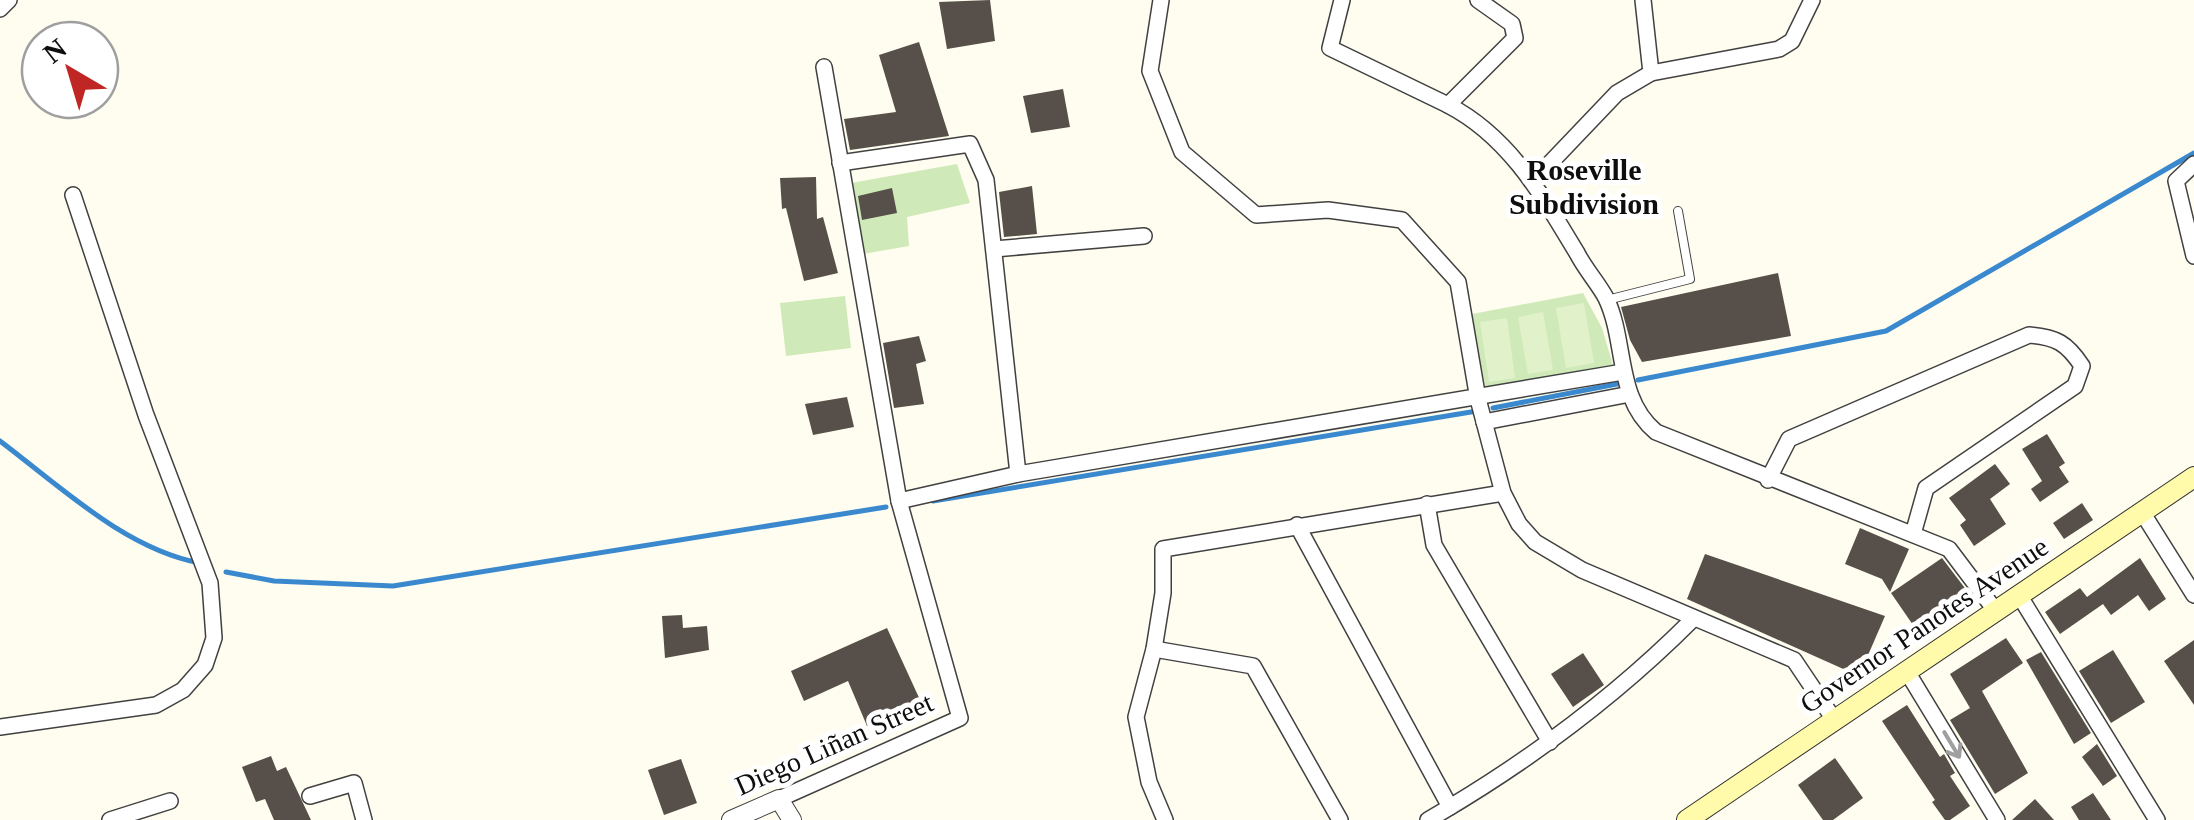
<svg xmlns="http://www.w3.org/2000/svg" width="2194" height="820" viewBox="0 0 2194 820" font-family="Georgia,serif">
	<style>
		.green { fill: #cfeab8 }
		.pitch { fill: #e1f1ca }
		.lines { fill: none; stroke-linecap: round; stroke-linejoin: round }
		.stream { stroke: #3a89cf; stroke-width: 5 }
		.building { fill: #57504a }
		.service-casing { stroke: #414141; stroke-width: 10 }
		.minor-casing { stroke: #414141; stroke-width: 18 }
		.tertiary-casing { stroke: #414141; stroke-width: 20 }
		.secondary-casing { stroke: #303030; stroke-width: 22 }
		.service { stroke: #fff; stroke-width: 8 }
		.minor { stroke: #fff; stroke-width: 15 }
		.tertiary { stroke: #fff; stroke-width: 18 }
		.secondary { stroke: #fffbaa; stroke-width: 20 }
		.oneway { stroke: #9f9f9f }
		.labels { text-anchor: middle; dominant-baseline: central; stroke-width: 10; stroke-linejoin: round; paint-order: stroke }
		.street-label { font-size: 28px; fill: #0e0e0e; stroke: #fff }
		.neighbourhood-label { font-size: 30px; font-weight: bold; fill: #0e0e0e; stroke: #fff }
	</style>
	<rect width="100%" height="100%" fill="#fffdef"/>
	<g class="green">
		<path d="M957 164 970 203 907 217 909 246 863 254 851 183Z"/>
		<path d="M1583 293 1602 328 1613 365 1486 390 1472 314Z"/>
		<path d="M845 296 851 348 786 356 780 303Z"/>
	</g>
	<g class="pitch">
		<path d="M1584 303 1594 363 1566 368 1556 308Z"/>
		<path d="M1543 312 1553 370 1528 374 1518 317Z"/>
		<path d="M1507 318 1515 378 1489 382 1480 322Z"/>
	</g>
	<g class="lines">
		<g class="stream">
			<path d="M1638 380 1886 331 2194 153"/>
			<path d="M1493 408 1622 383"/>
			<path d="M0 441C60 486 125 549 200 563"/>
			<path d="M933 501 1477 411"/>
			<path d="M226 572 274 581 393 586 886 507"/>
		</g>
	</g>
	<g class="building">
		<path d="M990 0 995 41 947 49 939 2Z"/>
		<path d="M919 42 949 136 850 150 844 119 896 112 879 55Z"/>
		<path d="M1063 89 1070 127 1031 133 1023 96Z"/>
		<path d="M816 177 817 219 823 217 838 273 804 281 786 208 782 209 780 178Z"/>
		<path d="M1032 186 1037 234 1004 237 999 192Z"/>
		<path d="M892 188 897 213 862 220 858 196Z"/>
		<path d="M1778 273 1791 336 1642 362 1630 340 1621 307Z"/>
		<path d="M919 336 926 361 916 364 924 404 894 408 883 343Z"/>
		<path d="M847 397 854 427 813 435 805 404Z"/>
		<path d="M2047 434 2065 463 2059 467 2069 482 2040 502 2031 489 2042 481 2022 449Z"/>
		<path d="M1995 464 2010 484 1990 499 2006 524 1974 546 1960 525 1966 520 1949 498Z"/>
		<path d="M2082 503 2093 520 2064 539 2053 523Z"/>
		<path d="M1860 528 1909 549 1890 592 1882 579 1845 564Z"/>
		<path d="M1705 554 1885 616 1859 676 1687 599Z"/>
		<path d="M1942 558 1977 604 1924 641 1891 593Z"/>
		<path d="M2140 558 2166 599 2149 611 2138 595 2111 615 2103 604 2060 634 2045 612 2080 588 2087 597Z"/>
		<path d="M682 615 683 628 707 626 709 650 665 658 662 616Z"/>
		<path d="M887 628 921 702 867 726 848 681 804 701 791 671Z"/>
		<path d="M2006 638 2023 663 1982 691 2028 773 1995 794 1950 720 1970 708 1950 674Z"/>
		<path d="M2194 640V705L2164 661Z"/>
		<path d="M2113 650 2145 702 2111 723 2079 671Z"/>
		<path d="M2041 652 2091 733 2074 744 2026 660Z"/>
		<path d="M1583 653 1604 685 1573 707 1551 674Z"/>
		<path d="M1907 705 1940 757 1944 754 1955 773 1950 776 1970 806 1950 820H1945L1932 802 1935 800 1882 721Z"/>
		<path d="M2097 744 2117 776 2103 786 2082 757Z"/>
		<path d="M271 756 277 771 286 767 311 820H274L265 799 256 802 242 767Z"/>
		<path d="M1835 758 1863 798 1833 820H1823L1798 785Z"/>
		<path d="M681 759 697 803 664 815 648 770Z"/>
		<path d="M2093 793 2111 820H2079L2071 807Z"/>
		<path d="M2035 799 2054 820H2012Z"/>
	</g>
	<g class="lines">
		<defs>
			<path id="service" d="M1607 300 1690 279 1678 211"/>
			<g id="minor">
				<path d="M1161 0 1150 71 1182 152 1256 215 1328 210 1402 220 1458 282 1478 399 1503 493 1519 524 1535 542 1582 570 1794 660 1833 718"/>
				<path d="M1342 0 1330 48 1448 105"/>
				<path d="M1478 0 1512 24 1515 38 1448 105C1510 137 1543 197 1577 253 1585 269 1598 283 1606 298 1627 342 1615 398 1656 432L1949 549 1995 610"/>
				<path d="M1643 0 1651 73"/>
				<path d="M0 9 9 0"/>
				<path d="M840 163 970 144 986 180 1018 474"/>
				<path d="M2194 164 2176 181 2194 256"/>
				<path d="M1534 180 1617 93 1651 73 1779 49 1792 41 1812 0"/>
				<path d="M994 249 1144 236"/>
				<path d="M1484 422 1630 394"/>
				<path d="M1768 480 1789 439 2029 335C2056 337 2067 343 2082 366L2075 386 1926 488 1913 534"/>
				<path d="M899 501 1018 474 1623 372"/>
				<path d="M1427 504 1434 545 1550 742"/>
				<path d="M2142 512 2194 595"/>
				<path d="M1297 525 1450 807"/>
				<path d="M2019 595 2157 820"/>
				<path d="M1154 649 1253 666 1340 820"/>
				<path d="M1906 670 1997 820"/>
				<path d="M0 727 156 705 183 690 205 665 214 638 210 583 146 415 73 195"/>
				<path d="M310 796 354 783 364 820"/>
				<path d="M779 799 960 718 899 501 824 67"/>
				<path d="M110 820 170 801"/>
				<path d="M1165 820 1149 782 1136 717 1154 649 1163 593V549L1503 493"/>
				<path d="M1428 820C1525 764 1613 699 1692 620"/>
			</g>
			<path id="tertiary" d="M731 820 779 799 792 820"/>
			<path id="secondary" d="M1687 820 2194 477"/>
		</defs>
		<use href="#service" class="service-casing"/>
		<use href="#minor" class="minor-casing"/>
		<use href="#tertiary" class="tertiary-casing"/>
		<use href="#secondary" class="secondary-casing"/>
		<use href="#service" class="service"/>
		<use href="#minor" class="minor"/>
		<use href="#tertiary" class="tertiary"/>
		<use href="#secondary" class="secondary"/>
	</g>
	<defs><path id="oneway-shaft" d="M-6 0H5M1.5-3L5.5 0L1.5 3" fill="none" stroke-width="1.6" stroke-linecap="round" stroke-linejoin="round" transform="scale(2.5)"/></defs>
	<use class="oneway" href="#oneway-shaft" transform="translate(1952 745) rotate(59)"/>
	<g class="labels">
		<g class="street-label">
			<text transform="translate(1924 625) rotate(-34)">Governor Panotes Avenue</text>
			<text transform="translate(834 744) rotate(-24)">Diego Liñan Street</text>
		</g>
		<g class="neighbourhood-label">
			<text x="1584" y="169">Roseville<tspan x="1584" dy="34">Subdivision</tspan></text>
		</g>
	</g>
	<g transform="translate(70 70) rotate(322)"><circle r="48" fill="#ffffff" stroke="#9f9f9f" stroke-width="2.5"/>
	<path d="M0-8L18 38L0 25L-18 38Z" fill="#c02724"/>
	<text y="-15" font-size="28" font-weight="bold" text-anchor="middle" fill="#0e0e0e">N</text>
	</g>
</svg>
